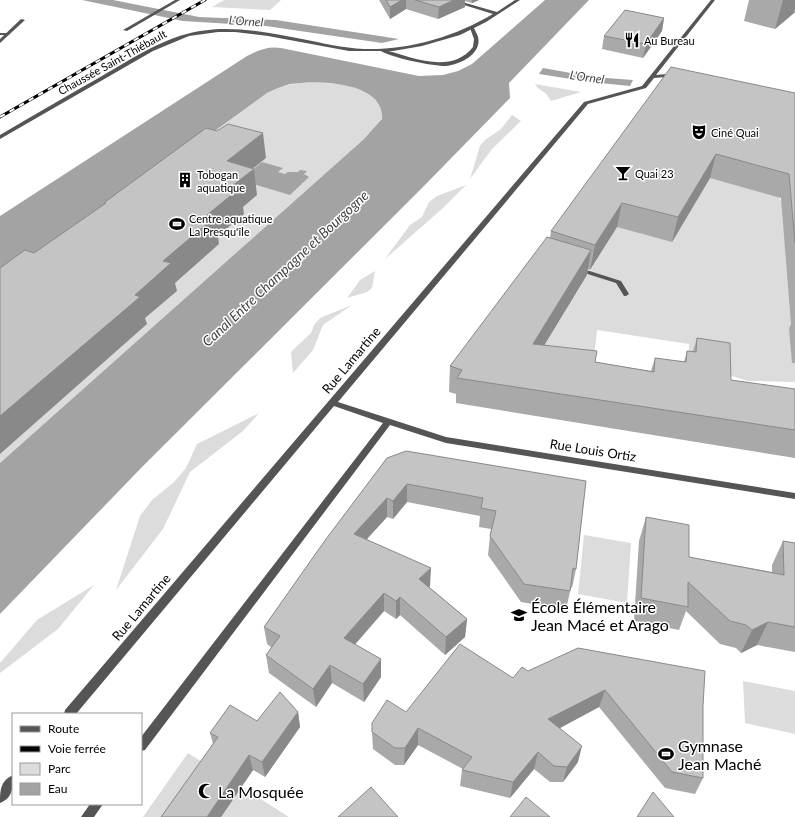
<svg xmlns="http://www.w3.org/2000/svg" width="795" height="817" viewBox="0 0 795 817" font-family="Lato,sans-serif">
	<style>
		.green { fill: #dcdcdc }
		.water { fill: #a3a3a3 }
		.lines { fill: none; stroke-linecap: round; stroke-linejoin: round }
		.service { fill: #555; fill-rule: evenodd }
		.minor { fill: #555; fill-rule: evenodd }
		.rail-casing { stroke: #000; stroke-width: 3 }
		.rail { stroke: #fff; stroke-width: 2; stroke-dasharray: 5.5; stroke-linecap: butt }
		.wall { fill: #a9a9a9 }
		.shaded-wall { fill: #898989 }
		.building { fill: #c4c4c4; stroke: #898989 }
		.labels { text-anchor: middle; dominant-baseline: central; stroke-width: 3; stroke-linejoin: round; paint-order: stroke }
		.far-poi-label { font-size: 11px; fill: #000; stroke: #fff; text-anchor: start }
		.far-street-label { font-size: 11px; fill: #000; stroke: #fff }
		.far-water-label { font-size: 12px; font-style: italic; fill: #444; stroke: #fff }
		.street-label { font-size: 13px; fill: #000; stroke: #fff }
		.water-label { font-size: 14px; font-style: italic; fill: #444; stroke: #fff }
		.near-poi-label { font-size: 16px; fill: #000; stroke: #fff; text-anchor: start }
	</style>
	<rect width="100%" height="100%" fill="#fff"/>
	<g class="green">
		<path d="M224 0H281L270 10 212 7Z"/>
		<path d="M300 83C322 82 374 82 381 108 382 112 383 117 381 120 377 127 370 133 364 139L0 463V287L267 93 282 86Z"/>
		<path d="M535 84 581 92 551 101C545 89 539 92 535 84Z"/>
		<path d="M512 115 521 121 492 149 470 179 480 146 485 140 501 129Z"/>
		<path d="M723 150 779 197 782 202 795 359V382L748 381 689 363V344L597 330 592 377 530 369 617 227Z"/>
		<path d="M466 185 443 208 385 259 410 225 422 217 429 202 437 196Z"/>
		<path d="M375 271 372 288 367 292 347 298 360 280Z"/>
		<path d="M352 305 323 325 313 350 293 373 291 352 311 333 314 325 320 318Z"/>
		<path d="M259 413 243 431 190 472 163 529 116 590 140 516 152 500 174 482 186 468 197 444Z"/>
		<path d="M584 535 631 543 627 603 578 594Z"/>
		<path d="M94 585 58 629 0 673V663L37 620Z"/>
		<path d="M743 681 795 691V734L745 723Z"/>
		<path d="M188 753 289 817H143Z"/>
	</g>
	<g class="water">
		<path d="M82 0H113L199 17 276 20 399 39 382 43 266 26 183 21Z"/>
		<path d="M545 0H589L509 83 510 98 421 189 143 466 0 614V463L364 139 382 119C385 81 317 80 290 84 282 86 275 89 267 93L0 287V216L247 56C259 50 268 46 281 48L419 76 443 75 458 71 472 64Z"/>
		<path d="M543 68 593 77 633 80 630 86 590 82 539 74Z"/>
		<path d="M262 162 283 168 278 172 285 174 288 172H298L300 170 307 171 304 174 309 177 290 195 240 180Z"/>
	</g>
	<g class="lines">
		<g class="service">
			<path d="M472 27C475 28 475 31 477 34 485 52 461 65 445 66 431 66 389 57 379 50L381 49C410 56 450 76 473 47L474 39 470 28Z"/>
			<path d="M0 33H8L10 34 8 35H0Z"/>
			<path d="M577 267 621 281 629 294 626 296H624L616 283 575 270 574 269Z"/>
		</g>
		<g class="minor">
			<path d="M175 0H180L127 31 123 30Z"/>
			<path d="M448 0H455L497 12 515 0H520L486 22 460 35 422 46 393 51H349L268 36 235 32H218L189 36 153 51 0 139V135C34 115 68 95 102 76 133 58 164 37 200 31 234 25 269 33 302 39 322 43 343 48 364 49 410 50 454 37 493 14Z"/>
			<path d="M711 0H715L656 75 677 73 680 75 679 76 654 78 646 88 588 104 338 402 446 437 795 493V499L446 443 390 425 145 750 141 751V737L383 423 334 406 76 714H64L65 710 584 102 642 86Z"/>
			<path d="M21 19 25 20 0 43V39Z"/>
			<path d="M13 775C13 787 13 798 0 803 0 791 0 781 13 775Z"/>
			<path d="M90 804H103L94 817H81Z"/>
		</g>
		<defs>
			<path id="rail" d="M0 117 205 0"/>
		</defs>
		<use href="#rail" class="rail-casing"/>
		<use href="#rail" class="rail"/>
	</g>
	<g class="wall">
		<path d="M379 0H479L472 3 465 1V7L438 19 406 9 390 19Z"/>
		<path d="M749 0H795V13H794L775 29 744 21Z"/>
		<path d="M664 18 662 31 643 58 602 49 604 36Z"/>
		<path d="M795 93V363H792L789 329 791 324 781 198 710 178 672 242 617 227 590 270 588 269 587 275 544 345 595 362 651 371 655 358 684 362 687 351H693L697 338 731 380 795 389V458L456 403V394L449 392 450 366 550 238 551 231Z"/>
		<path d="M387 458 586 481 576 569 572 588 571 587 566 610 521 602 488 555 490 536 491 529 479 527 480 516 407 502 393 519 387 517 367 539 430 586 429 587 467 619 465 637 445 655 400 615 396 619 384 611 355 644 381 677 364 702 332 683 316 707 269 673 266 655 272 648 267 644 264 627Z"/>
		<path d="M646 517 689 557 772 572V565L783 541 795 543V652L757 645 741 653 736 648 720 644 686 611 679 630 634 621 639 541Z"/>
		<path d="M528 671 703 706V778L695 794 665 788 599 707 560 728 578 762 563 782H550L534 769 510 798 460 786 462 770 463 769 418 745 404 765H395L373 749 372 732 406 712 513 678Z"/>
		<path d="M298 712 300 727 265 777 253 770 221 817H161L213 744 210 733 257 721Z"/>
	</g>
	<g class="shaded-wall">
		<path d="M402 0H406V9L390 19V7Z"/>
		<path d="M454 0H465V7L438 19 439 7Z"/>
		<path d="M472 0H479L472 3Z"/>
		<path d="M783 0H795V8L794 13 775 29Z"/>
		<path d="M664 18 662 31 643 58 646 44Z"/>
		<path d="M263 133 266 158 230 187 227 161Z"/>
		<path d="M716 154 710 178 672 242 678 217Z"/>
		<path d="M254 169 257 195 243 207 244 214 218 236 219 244 175 283 177 291 145 318 147 324 0 454V416L135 295 163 261 207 215 232 186Z"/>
		<path d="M622 203 617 227 590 270 595 245Z"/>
		<path d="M591 250 587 275 530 369 533 344Z"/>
		<path d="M407 484V502L393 519V501Z"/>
		<path d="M387 498V517L355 552 354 534Z"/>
		<path d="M431 568 430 586 419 597V579Z"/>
		<path d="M384 593V611L345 656 344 638Z"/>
		<path d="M400 597V615L396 619V601Z"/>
		<path d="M467 619 465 637 445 655 446 637Z"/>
		<path d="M768 622 757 645 741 653 752 630Z"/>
		<path d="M381 659V677L364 702 363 684Z"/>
		<path d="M330 665 332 683 316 707 313 689Z"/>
		<path d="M605 690 599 707 545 736 548 719Z"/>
		<path d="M298 712 300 727 265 777 262 762Z"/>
		<path d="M418 728V745L404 765 405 748Z"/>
		<path d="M582 746 578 762 563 782 567 767Z"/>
		<path d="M538 752 534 769 510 798 513 782Z"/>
		<path d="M249 755 253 770 221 817H207Z"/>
	</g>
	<g class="building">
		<path d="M386 0H402L390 7Z"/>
		<path d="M415 0H454L439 7Z"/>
		<path d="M625 10 664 18 646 44 604 36Z"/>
		<path d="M671 67 795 93V243L789 174 716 154 678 217 622 203 595 245 551 231Z"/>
		<path d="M228 124 263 133 227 161 254 169 232 186 240 188 207 215 215 217 163 261 171 263 135 295 140 297 0 416V268L25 250 34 253 106 203 105 202 206 128 217 131Z"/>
		<path d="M547 237 591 250 533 344 597 351 595 362 654 372 655 358 686 362 687 351 696 352 697 338 730 343 731 380 795 389V430L457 378 462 370 450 366Z"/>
		<path d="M406 451 586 481 576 569 573 568 570 591 524 584 490 536 496 511 481 508 483 498 407 484 393 501 387 498 354 534 431 568 419 579 467 619 446 637 400 597 396 601 384 593 344 638 381 659 363 684 330 665 313 689 266 655 280 636 264 627 326 539 387 458Z"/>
		<path d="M646 517 689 525V557L784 575 783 541 795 543V627L768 622 752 630 746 625 730 621 688 582V607L641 598Z"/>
		<path d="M460 644 513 678 522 667 528 671 578 648 705 671 703 706V778L672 772 605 690 548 719 582 746 567 767 554 766 538 752 513 782 462 770 472 757 418 728 405 748H395L372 732V723L387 700 406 712Z"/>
		<path d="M280 692 298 712 262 762 249 755 207 817H161L218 737 210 733 230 705 257 721Z"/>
		<path d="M371 787 398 817H338Z"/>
		<path d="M653 792 674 817H637Z"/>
		<path d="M526 797 550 817H510Z"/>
	</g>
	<defs>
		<symbol id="restaurant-bare" viewBox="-9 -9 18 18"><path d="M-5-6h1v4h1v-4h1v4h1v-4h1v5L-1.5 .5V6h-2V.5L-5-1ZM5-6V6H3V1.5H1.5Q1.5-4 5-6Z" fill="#000" stroke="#fff" stroke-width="2.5" paint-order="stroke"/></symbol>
		<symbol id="theatre-bare" viewBox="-9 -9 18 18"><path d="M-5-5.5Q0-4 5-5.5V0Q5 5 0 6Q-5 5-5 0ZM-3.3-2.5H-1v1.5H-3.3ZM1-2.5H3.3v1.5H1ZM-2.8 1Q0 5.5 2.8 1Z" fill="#000" stroke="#fff" stroke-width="2.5" paint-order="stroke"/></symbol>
		<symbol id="bar-bare" viewBox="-9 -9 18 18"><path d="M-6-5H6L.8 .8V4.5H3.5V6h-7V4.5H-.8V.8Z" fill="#000" stroke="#fff" stroke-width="2.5" paint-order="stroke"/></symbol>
		<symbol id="building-bare" viewBox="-9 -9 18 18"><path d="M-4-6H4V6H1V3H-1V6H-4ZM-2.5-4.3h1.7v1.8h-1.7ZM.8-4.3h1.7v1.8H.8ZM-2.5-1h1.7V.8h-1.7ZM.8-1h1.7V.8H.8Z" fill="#000" stroke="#fff" stroke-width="2.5" paint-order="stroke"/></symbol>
		<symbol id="stadium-bare" viewBox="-9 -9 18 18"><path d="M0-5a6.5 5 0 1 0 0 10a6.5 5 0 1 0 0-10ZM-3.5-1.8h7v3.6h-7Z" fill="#000" stroke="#fff" stroke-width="2.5" paint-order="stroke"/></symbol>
		<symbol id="school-bare" viewBox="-9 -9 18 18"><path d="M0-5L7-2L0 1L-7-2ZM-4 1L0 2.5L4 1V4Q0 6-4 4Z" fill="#000" stroke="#fff" stroke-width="2.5" paint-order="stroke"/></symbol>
		<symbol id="mosque-bare" viewBox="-9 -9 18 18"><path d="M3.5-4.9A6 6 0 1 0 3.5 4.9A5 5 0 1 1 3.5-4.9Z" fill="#000" stroke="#fff" stroke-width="2.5" paint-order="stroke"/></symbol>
	</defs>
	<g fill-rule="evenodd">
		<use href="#restaurant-bare" x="621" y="29" width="22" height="22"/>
		<use href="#theatre-bare" x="688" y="121" width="22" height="22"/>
		<use href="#bar-bare" x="612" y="162" width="22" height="22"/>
		<use href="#building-bare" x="174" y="169" width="22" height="22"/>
		<use href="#stadium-bare" x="166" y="213" width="22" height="22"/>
		<use href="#school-bare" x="508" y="604" width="22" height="22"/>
		<use href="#stadium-bare" x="655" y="743" width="22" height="22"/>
		<use href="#mosque-bare" x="195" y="780" width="22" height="22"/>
	</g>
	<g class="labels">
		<g class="far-poi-label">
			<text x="644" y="40">Au Bureau</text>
			<text x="711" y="132">Ciné Quai</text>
			<text x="635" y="173">Quai 23</text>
			<text x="197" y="174">Tobogan<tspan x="197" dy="13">aquatique</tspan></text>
			<text x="189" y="218">Centre aquatique<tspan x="189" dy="13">La Presqu'île</tspan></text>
		</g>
		<g class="far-street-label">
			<text transform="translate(112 62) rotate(-29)">Chaussée Saint-Thiébault</text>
		</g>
		<g class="far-water-label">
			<text transform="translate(246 21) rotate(4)">L'Ornel</text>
			<text transform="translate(587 77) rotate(8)">L'Ornel</text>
		</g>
		<g class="street-label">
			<text transform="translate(351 360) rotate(-50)">Rue Lamartine</text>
			<text transform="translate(593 450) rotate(9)">Rue Louis Ortiz</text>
			<text transform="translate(141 607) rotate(-50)">Rue Lamartine</text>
		</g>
		<g class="water-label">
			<text transform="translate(285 268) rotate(-43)">Canal Entre Champagne et Bourgogne</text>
		</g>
		<g class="near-poi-label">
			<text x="531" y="606">École Élémentaire<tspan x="531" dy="18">Jean Macé et Arago</tspan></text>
			<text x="678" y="745">Gymnase<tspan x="678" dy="18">Jean Maché</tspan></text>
			<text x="218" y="791">La Mosquée</text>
		</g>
	</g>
	<rect x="12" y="713" width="130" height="92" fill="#ffffff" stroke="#999999"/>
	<rect x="20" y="726" width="20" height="6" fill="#555555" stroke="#999999"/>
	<text x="48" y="733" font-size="12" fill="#000000">Route</text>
	<rect x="20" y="746" width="20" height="6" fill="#000000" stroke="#999999"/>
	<text x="48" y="753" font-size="12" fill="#000000">Voie ferrée</text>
	<rect x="20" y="763" width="20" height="12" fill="#dcdcdc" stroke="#999999"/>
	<text x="48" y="773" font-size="12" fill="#000000">Parc</text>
	<rect x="20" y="783" width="20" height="12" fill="#a3a3a3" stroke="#999999"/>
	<text x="48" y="793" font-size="12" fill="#000000">Eau</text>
</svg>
